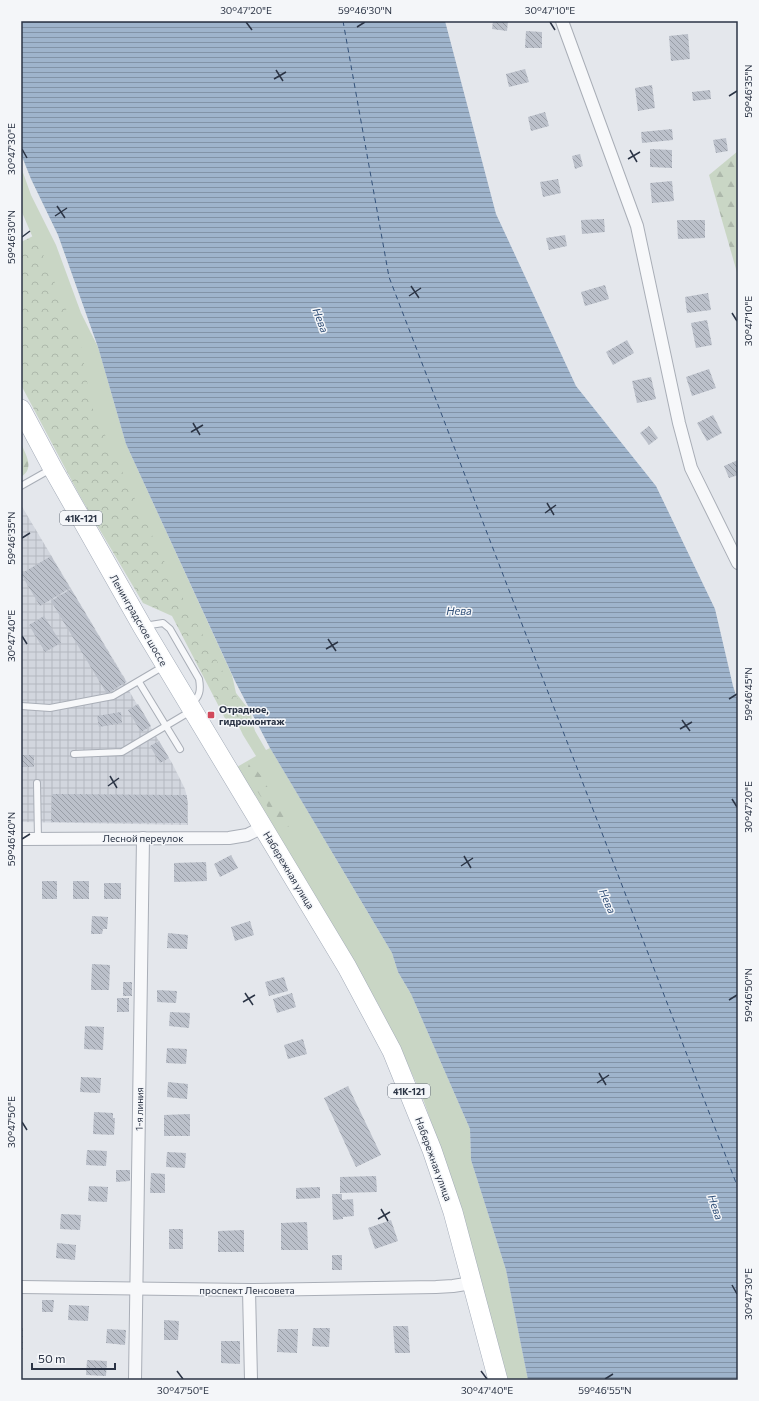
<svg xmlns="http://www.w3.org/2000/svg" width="759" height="1401" viewBox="0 0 759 1401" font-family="Commissioner,sans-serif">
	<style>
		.industrial { fill: url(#industrial-grid) }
		.grass { fill: #c9d6c5 }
		.forest { fill: url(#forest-firs) }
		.park { fill: url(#park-crowns) }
		.water { fill: url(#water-rules) }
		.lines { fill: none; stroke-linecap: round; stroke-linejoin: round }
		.ferry { stroke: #34527a; stroke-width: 1; stroke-dasharray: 5 4; stroke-linecap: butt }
		.building { fill: url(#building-back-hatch) }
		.lane-casing { stroke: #a9aeb7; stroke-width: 8 }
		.street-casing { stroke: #a9aeb7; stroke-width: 14 }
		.primary-casing { stroke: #a3abb8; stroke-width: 20 }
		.lane { stroke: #f7f8fa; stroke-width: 6 }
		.street { stroke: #f7f8fa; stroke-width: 12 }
		.primary { stroke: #fff; stroke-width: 19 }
		.ticks { fill: none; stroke: #2b3445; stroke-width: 1.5 }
		.poi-dot { fill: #d1495b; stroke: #f4f6f9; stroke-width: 1.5 }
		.labels { text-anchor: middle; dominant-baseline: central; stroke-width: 3; stroke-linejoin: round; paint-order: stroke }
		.shield { fill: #f4f6f9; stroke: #676e7b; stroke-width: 1 }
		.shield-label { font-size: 9px; font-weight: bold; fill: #2b3445 }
		.street-label { font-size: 10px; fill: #2b3445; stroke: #f4f6f9 }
		.poi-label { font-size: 10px; font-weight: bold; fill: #2b3445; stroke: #f4f6f9; text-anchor: start }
		.water-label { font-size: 11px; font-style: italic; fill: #34527a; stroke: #f4f6f9 }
		.neatline { fill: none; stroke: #2b3445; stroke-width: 1.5 }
		.ticks-label { font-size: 10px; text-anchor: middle; fill: #2b3445 }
	</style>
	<defs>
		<pattern id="industrial-grid" width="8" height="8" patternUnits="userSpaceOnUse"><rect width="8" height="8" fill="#d2d6de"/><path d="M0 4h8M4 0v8" fill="none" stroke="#b4b8c0"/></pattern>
		<pattern id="forest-firs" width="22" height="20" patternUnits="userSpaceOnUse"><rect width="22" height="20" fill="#c9d6c5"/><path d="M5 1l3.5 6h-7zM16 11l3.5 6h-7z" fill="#adb8ab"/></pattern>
		<pattern id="park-crowns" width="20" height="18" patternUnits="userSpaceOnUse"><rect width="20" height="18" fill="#c9d6c5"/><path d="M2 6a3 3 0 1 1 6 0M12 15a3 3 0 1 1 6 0" fill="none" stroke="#adb8ab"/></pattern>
		<pattern id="water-rules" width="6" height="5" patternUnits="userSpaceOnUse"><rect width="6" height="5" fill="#9fb4cc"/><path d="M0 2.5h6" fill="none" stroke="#8293a7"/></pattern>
		<pattern id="building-back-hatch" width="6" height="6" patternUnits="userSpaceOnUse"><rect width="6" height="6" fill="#bbc0ca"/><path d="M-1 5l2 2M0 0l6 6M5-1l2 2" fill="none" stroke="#989da6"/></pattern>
	</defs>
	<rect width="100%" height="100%" fill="#e4e7ec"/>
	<path class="industrial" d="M21 505 127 682 125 684 172 763 185 789 188 802V825L21 822Z"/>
	<path class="grass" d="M21 167 31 195 56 245 81 313 98 347 126 444 232 675 236 693 250 711 255 731 266 750 270 748 392 953 398 972 411 994 470 1129 471 1160 506 1270 528 1380H506L440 1147 422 1096 400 1047 377 1002 237 767 256 756 243 735 234 716 96 424 33 238 21 210Z"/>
	<g class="forest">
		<path d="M738 151V276L709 175Z"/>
		<path d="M21 443C26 456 35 468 21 477Z"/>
		<path d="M253 761 257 766V771L265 780 266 785 278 801V807L283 811 290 831 289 834H284C280 829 278 824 275 818 269 808 246 778 248 768 248 764 250 763 253 761Z"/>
	</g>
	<path class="park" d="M35 235 81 345 91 405 174 582 247 716 230 728 172 616 143 603 81 498 21 385V242Z"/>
	<path class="water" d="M21 21H445L496 214 576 386 656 486 715 609 733 686 738 701V1380H528L506 1270 471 1160 470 1129 411 994 398 972 392 953 270 748 235 681 126 444 98 347 58 235 31 179 21 154Z"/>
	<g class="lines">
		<path class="ferry" d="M343 21 389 277 738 1188"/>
	</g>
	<g class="building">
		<path d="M493 21H508L507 31 492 29Z"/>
		<path d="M526 31 542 32V48H525Z"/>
		<path d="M688 34 690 59 671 61 669 36Z"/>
		<path d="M525 69 529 82 509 87 506 74Z"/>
		<path d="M652 85 655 108 638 111 635 88Z"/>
		<path d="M710 90 711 99 693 101 692 92Z"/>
		<path d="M545 112 549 126 531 131 528 117Z"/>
		<path d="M672 129 673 140 642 143 641 132Z"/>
		<path d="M726 138 728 151 716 153 713 140Z"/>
		<path d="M650 149 672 150V168L650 167Z"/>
		<path d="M580 154 583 166 575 169 572 156Z"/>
		<path d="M558 179 561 193 543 197 540 182Z"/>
		<path d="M672 181 674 201 652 203 650 183Z"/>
		<path d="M604 219 605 232 582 234 581 220Z"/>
		<path d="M677 220H705V238L678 239Z"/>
		<path d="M565 235 567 246 549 250 546 238Z"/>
		<path d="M605 285 609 299 585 306 581 292Z"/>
		<path d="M708 293 711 310 687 313 685 297Z"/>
		<path d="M707 320 712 345 696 348 691 323Z"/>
		<path d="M627 340 634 353 613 365 606 352Z"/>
		<path d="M709 369 716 388 692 396 686 377Z"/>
		<path d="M651 377 656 399 637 403 632 381Z"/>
		<path d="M713 415 722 433 707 441 697 423Z"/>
		<path d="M649 426 658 438 649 445 640 433Z"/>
		<path d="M738 460V475L729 478 724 466Z"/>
		<path d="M51 556 70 588 40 606 21 574Z"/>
		<path d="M71 589 126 682 107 694 51 601Z"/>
		<path d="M44 616 61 643 45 652 29 625Z"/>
		<path d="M138 704 151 726 141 732 128 710Z"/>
		<path d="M121 712 122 723 99 727 97 716Z"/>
		<path d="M159 741 169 758 160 763 150 746Z"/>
		<rect x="21" y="755" width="13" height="12"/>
		<path d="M52 794 187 795V823L51 822Z"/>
		<path d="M231 855 238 868 220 877 214 864Z"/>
		<path d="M206 862 207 881 174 882V863Z"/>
		<rect x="42" y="881" width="15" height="18"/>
		<rect x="73" y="881" width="16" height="18"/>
		<rect x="104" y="883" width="17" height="16"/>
		<path d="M92 916 108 917 107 929H103L102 934H91Z"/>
		<path d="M250 921 254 935 235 941 231 927Z"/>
		<path d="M168 933 188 935 187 949 167 948Z"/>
		<path d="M92 964 110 965 109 990H91Z"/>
		<path d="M284 977 288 991 269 996 265 982Z"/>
		<rect x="123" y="982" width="9" height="14"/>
		<path d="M157 990 177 991 176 1003 157 1002Z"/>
		<path d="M292 993 296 1007 277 1013 273 999Z"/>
		<rect x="117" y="998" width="12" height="14"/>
		<path d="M170 1012 190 1013 189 1028 169 1026Z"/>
		<path d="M85 1026 104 1027 103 1050 84 1049Z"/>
		<path d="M303 1039 307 1054 288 1059 284 1045Z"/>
		<path d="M167 1048 187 1049 186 1064 166 1063Z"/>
		<path d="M81 1077 101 1078 100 1093 80 1092Z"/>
		<path d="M168 1082 188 1084 187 1099 167 1097Z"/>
		<path d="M348 1086 381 1155 356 1167 324 1098Z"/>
		<path d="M94 1112 113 1113V1118H115L114 1135 93 1134Z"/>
		<path d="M190 1114V1136H164V1115Z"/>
		<path d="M87 1150 107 1151 106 1166 86 1165Z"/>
		<path d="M167 1152 186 1153 185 1168 166 1167Z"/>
		<path d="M116 1170H130V1181L116 1182Z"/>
		<path d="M151 1173 165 1174V1193H150Z"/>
		<path d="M376 1176 377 1192 340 1193V1177Z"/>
		<path d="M89 1186 108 1187 107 1202 88 1201Z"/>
		<path d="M320 1187V1198L296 1199V1188Z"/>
		<path d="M332 1194H342V1200L353 1199 354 1216 343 1217V1219L333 1220Z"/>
		<path d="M61 1214 81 1215 80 1230 60 1229Z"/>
		<path d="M391 1220 398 1241 375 1249 368 1228Z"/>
		<path d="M307 1222 308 1250H281V1223Z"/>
		<rect x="169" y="1229" width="14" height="20"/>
		<path d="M244 1230V1252H218V1231Z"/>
		<path d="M57 1243 76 1245 75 1260 56 1258Z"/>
		<rect x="332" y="1255" width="10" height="15"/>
		<path d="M42 1300H54L53 1312H42Z"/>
		<path d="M69 1305 89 1306 88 1321 68 1320Z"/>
		<path d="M164 1320 179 1321 178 1340H164Z"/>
		<path d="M393 1326H408L410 1353H395Z"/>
		<rect x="21" y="1328" width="2" height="22"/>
		<path d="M313 1328H330L329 1347 312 1346Z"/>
		<path d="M107 1329 126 1330 125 1345 106 1343Z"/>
		<path d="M278 1329H298L297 1353 277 1352Z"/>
		<path d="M221 1341H240V1364L221 1363Z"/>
		<path d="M87 1360 107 1361 106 1376 86 1375Z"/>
	</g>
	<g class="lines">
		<defs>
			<g id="lane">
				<path d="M21 486 51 469"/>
				<path d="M144 626 163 623 170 629 199 679C201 690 200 697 191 704"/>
				<path d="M139 682 180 749"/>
				<path d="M21 706 50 708 113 696 164 666"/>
				<path d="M74 754 122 752 191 711"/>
				<path d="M37 783 38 839"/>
			</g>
			<g id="street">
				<path d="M562 21 637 226 679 423 691 468 738 563"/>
				<path d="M21 839 229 838 247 835 263 827"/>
				<path d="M21 1287 249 1290 436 1287 453 1286 472 1283"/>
				<path d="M249 1290 251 1380"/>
				<path d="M135 1380 143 838"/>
			</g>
			<path id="primary" d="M21 409 53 469 142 626 347 967 392 1051 432 1150 453 1212 498 1380"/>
		</defs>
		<use href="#lane" class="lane-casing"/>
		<use href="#street" class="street-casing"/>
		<use href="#primary" class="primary-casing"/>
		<use href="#lane" class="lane"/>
		<use href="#street" class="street"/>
		<use href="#primary" class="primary"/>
	</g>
	<path class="ticks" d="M246 22 252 30M550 22 555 30M357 27 365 22M276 70 283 81M274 79 286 72M729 96 737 91M22 149 27 158M630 150 637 162M628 159 640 152M57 206 65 218M55 216 67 208M22 237 30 231M411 286 419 298M409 296 421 288M732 313 737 321M193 423 200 435M191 432 203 425M547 503 554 515M545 513 556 505M22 538 30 533M22 636 27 644M328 639 336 651M326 649 338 642M729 699 737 694M682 720 690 731M680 729 692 722M110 776 117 788M108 786 119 778M732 799 737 807M22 839 30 834M464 856 471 868M461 866 473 858M245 993 253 1005M729 1000 737 995M243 1002 255 995M599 1073 606 1085M597 1083 609 1075M22 1122 27 1130M381 1209 388 1221M378 1219 390 1212M732 1285 737 1294M177 1371 183 1379M481 1371 487 1379M605 1379 613 1374"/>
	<rect class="poi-dot" x="207" y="711" width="8" height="8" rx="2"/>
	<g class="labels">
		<g class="shield">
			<rect x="60" y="511" width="42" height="14" rx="3"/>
			<rect x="388" y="1084" width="42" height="14" rx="3"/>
		</g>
		<g class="shield-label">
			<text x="81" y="518">41К-121</text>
			<text x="409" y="1091">41К-121</text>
		</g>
		<g class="street-label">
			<text transform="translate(139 620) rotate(60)">Ленинградское шоссе</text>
			<text x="143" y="838">Лесной переулок</text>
			<text transform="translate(289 870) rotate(59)">Набережная улица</text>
			<text transform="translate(139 1109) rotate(-89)">1-я линия</text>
			<text transform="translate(434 1159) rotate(70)">Набережная улица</text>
			<text x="247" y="1290">проспект Ленсовета</text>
		</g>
		<g class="poi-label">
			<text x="219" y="709">Отрадное,<tspan x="219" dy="12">гидромонтаж</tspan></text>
		</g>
		<g class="water-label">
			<text transform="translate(321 320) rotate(69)">Нева</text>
			<text x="459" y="610">Нева</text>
			<text transform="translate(608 901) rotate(67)">Нева</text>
			<text transform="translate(716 1207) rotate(71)">Нева</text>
		</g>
	</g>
	<rect width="759" height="1401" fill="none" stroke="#f4f6f9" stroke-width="44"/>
	<path d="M32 1363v6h83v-6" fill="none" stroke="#2b3445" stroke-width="2"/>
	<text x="38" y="1363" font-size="12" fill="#2b3445" stroke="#f4f6f9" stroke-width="3" paint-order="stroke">50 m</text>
	<rect x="22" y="22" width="715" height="1357" class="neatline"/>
	<g class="ticks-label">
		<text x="246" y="14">30°47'20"E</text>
		<text x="365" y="14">59°46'30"N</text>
		<text x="550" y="14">30°47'10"E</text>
		<text transform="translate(748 91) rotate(-90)" y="4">59°46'35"N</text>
		<text transform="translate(11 149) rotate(-90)" y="4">30°47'30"E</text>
		<text transform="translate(11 237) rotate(-90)" y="4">59°46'30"N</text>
		<text transform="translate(748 321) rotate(-90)" y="4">30°47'10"E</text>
		<text transform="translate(11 538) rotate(-90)" y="4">59°46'35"N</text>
		<text transform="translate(11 636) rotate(-90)" y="4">30°47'40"E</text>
		<text transform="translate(748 694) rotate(-90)" y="4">59°46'45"N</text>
		<text transform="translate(748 807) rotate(-90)" y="4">30°47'20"E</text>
		<text transform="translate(11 839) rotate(-90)" y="4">59°46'40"N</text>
		<text transform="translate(748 995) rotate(-90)" y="4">59°46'50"N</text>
		<text transform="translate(11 1122) rotate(-90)" y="4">30°47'50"E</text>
		<text transform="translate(748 1294) rotate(-90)" y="4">30°47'30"E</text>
		<text x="183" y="1394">30°47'50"E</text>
		<text x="487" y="1394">30°47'40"E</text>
		<text x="605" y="1394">59°46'55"N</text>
	</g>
</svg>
